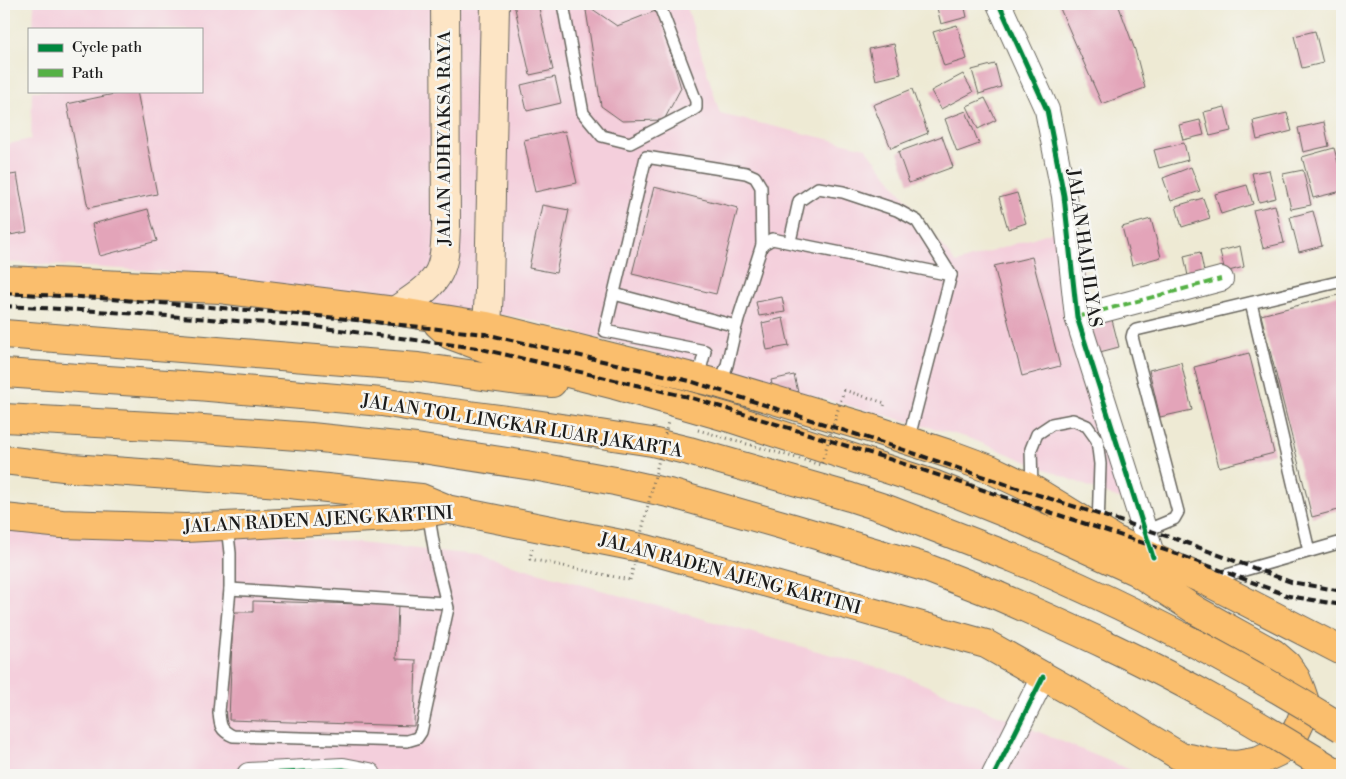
<svg xmlns="http://www.w3.org/2000/svg" width="1346" height="779" viewBox="0 0 1346 779" font-family="'Libre Bodoni',serif">
	<style>
		.built { fill: #f4cfdc }
		.building { fill: #e3a4b9 }
		.lines { fill: none; stroke-linecap: round; stroke-linejoin: round }
		.lane-casing { stroke: #66645c; stroke-width: 14 }
		.street-casing { stroke: #66645c; stroke-width: 26 }
		.secondary-casing { stroke: #66645c; stroke-width: 30 }
		.highway-casing { stroke: #66645c; stroke-width: 30 }
		.path { stroke: #66645c; stroke-width: 3; stroke-dasharray: 1 4; stroke-linecap: butt }
		.lane { stroke: #fff; stroke-width: 11 }
		.street { stroke: #fff; stroke-width: 24 }
		.secondary { stroke: #fde5c5; stroke-width: 28 }
		.highway { stroke: #fabe6d; stroke-width: 28 }
		.rail { stroke: #1c1c1c; stroke-width: 4; stroke-dasharray: 8 4; stroke-linecap: butt }
		.highway-bridge-casing { stroke: #66645c; stroke-width: 30; stroke-linecap: butt }
		.path-bridge { stroke: #66645c; stroke-width: 3; stroke-dasharray: 1 4; stroke-linecap: butt }
		.highway-bridge { stroke: #fabe6d; stroke-width: 28 }
		.quiet { stroke: #55b145; stroke-width: 4; stroke-dasharray: 8 4; stroke-linecap: butt }
		.cycleway-casing { stroke: #f6f6f2; stroke-width: 8 }
		.cycleway { stroke: #00873e; stroke-width: 5 }
		.labels { text-anchor: middle; dominant-baseline: central; stroke-width: 5; stroke-linejoin: round; paint-order: stroke }
		.street-label { font-size: 18px; fill: #1c1c1c; stroke: #f6f6f2 }
	</style>
	<rect width="100%" height="100%" fill="#f6f6f2"/>
	<filter id="ink" filterUnits="userSpaceOnUse"><feTurbulence type="fractalNoise" baseFrequency=".02" numOctaves="2"/><feDisplacementMap in="SourceGraphic" scale="10" xChannelSelector="R" yChannelSelector="G"/><feConvolveMatrix kernelMatrix="1 2 1 2 8 2 1 2 1" color-interpolation-filters="sRGB"/></filter>
	<filter id="wash" filterUnits="userSpaceOnUse"><feTurbulence type="fractalNoise" baseFrequency=".0096" numOctaves="4" result="noise"/><feDisplacementMap in="SourceGraphic" scale="20" xChannelSelector="R" yChannelSelector="G"/><feGaussianBlur stdDeviation="1.12" result="paint"/><feColorMatrix in="noise" values="0 0 0 0 0 0 0 0 0 0 0 0 0 0 0 0 0 1.4 0 .05"/><feComposite in="paint" operator="in"/></filter>
	<g filter="url(#wash)">
		<rect width="100%" height="100%" fill="#eeead4"/>
		<g class="built">
			<path d="M34 4H686L720 114 866 148 956 263 1073 225 1134 505 969 438 523 318 188 273 4 262V145L31 139 32 91H201V29H33Z"/>
			<path d="M4 507 477 555 899 674 1143 775H4Z"/>
		</g>
		<g id="blocks">
			<g class="building">
				<path d="M514 4H538L553 70 530 75Z"/>
				<path d="M585 4 617 26 658 10 681 88 664 120 622 121 601 106Z"/>
				<path d="M936 4H964L967 17 941 24Z"/>
				<path d="M1058 4H1118L1135 50 1145 88 1102 104Z"/>
				<path d="M957 25 967 59 944 66 933 32Z"/>
				<path d="M1315 31 1323 63 1302 68 1294 36Z"/>
				<path d="M894 44 901 74 876 80 869 49Z"/>
				<path d="M995 64 1001 87 979 94 972 70Z"/>
				<path d="M963 74 973 92 941 109 931 91Z"/>
				<path d="M555 77 561 103 527 111 521 85Z"/>
				<path d="M912 89 928 133 891 148 873 105Z"/>
				<path d="M128 91H137L157 194 88 208 67 104Z"/>
				<path d="M985 98 996 120 978 129 967 106Z"/>
				<path d="M1225 107 1231 131 1210 136 1204 112Z"/>
				<path d="M966 111 979 144 957 152 945 119Z"/>
				<path d="M1287 113 1292 131 1257 140 1253 121Z"/>
				<path d="M1200 120 1204 135 1183 140 1179 125Z"/>
				<path d="M1324 122 1329 146 1303 152 1298 128Z"/>
				<path d="M565 131 577 183 535 192 524 140Z"/>
				<path d="M942 136 953 167 909 183 898 152Z"/>
				<path d="M1184 143 1188 160 1159 168 1154 150Z"/>
				<path d="M1334 148 1342 177V191L1313 198 1302 157Z"/>
				<path d="M1191 167 1200 191 1171 201 1163 178Z"/>
				<path d="M1269 170 1276 198 1259 202 1252 173Z"/>
				<path d="M1303 170 1311 205 1291 209 1283 174Z"/>
				<path d="M17 174 27 232 4 236V176Z"/>
				<path d="M1247 185 1253 204 1221 214 1215 194Z"/>
				<path d="M654 187 738 208 716 294 632 274Z"/>
				<path d="M1017 193 1026 223 1008 229 999 198Z"/>
				<path d="M1203 198 1210 218 1182 227 1176 206Z"/>
				<path d="M542 205 569 210 556 273 529 268Z"/>
				<path d="M1275 205 1284 243 1263 248 1253 210Z"/>
				<path d="M148 209 157 241 100 256 92 224Z"/>
				<path d="M1313 211 1322 246 1299 252 1290 217Z"/>
				<path d="M1151 219 1161 257 1132 265 1122 227Z"/>
				<path d="M1240 246 1244 267 1225 272 1220 251Z"/>
				<path d="M1200 252 1204 272 1188 276 1184 256Z"/>
				<path d="M1032 257 1060 366 1022 376 994 266Z"/>
				<path d="M1342 294V509L1312 517 1261 315Z"/>
				<path d="M782 297 785 312 759 316 756 302Z"/>
				<path d="M1110 312 1119 347 1096 353 1087 318Z"/>
				<path d="M783 318 789 346 767 350 762 323Z"/>
				<path d="M1249 353 1274 453 1219 467 1194 367Z"/>
				<path d="M1181 362 1192 410 1160 417 1149 370Z"/>
				<path d="M794 375 798 392 775 397 771 380Z"/>
				<path d="M253 601 398 605 396 659 416 660 414 726 229 720 233 612H253Z"/>
			</g>
		</g>
	</g>
	<g filter="url(#ink)">
		<use href="#blocks" fill-opacity="0" stroke="#66645c" stroke-width="1"/>
		<g class="lines">
			<defs>
				<g id="lane">
					<path d="M563 4 583 113 602 136 630 143 690 112 696 108V101L659 4"/>
					<path d="M790 241 799 201 818 188 843 192 897 210 917 221 951 275 908 441"/>
					<path d="M762 245 772 239 951 275"/>
					<path d="M614 294 736 326"/>
					<path d="M1251 303 1309 551"/>
					<path d="M698 378 705 351 605 331 646 157 746 173 755 177 761 187 762 245 736 326 727 365 720 384"/>
					<path d="M1032 489 1031 449 1037 434 1052 424 1073 420 1087 426 1097 440 1100 464 1098 529"/>
					<path d="M227 526 230 553V589L219 712C220 725 220 730 233 736L407 741 417 738 421 732 448 608 436 559 428 512"/>
					<path d="M1145 531 1174 519 1178 512 1132 337 1133 333 1136 330 1342 281"/>
					<path d="M1213 579 1342 542"/>
					<path d="M230 589 446 603"/>
				</g>
				<g id="street">
					<path d="M999 4 1047 110 1064 196 1077 317 1153 557"/>
					<path d="M1077 317 1221 279"/>
					<path d="M249 775 343 770 369 775"/>
					<path d="M994 775 1043 677"/>
				</g>
				<g id="secondary">
					<path d="M395 311C410 300 431 289 439 272 446 258 445 241 446 226L445 4"/>
					<path d="M487 326 489 290 495 4"/>
				</g>
				<g id="highway">
					<path d="M4 280 220 289 395 311 487 326 720 384 876 430 952 455 990 469 1032 489 1115 540 1206 581 1342 651"/>
					<path d="M438 324 450 335 520 361 615 385 730 418 933 484 1023 520 1135 571 1197 611 1273 653 1287 665 1296 678 1301 690 1305 702 1304 712 1301 721 1293 738 1278 752 1259 761 1236 765 1211 763 1190 758"/>
					<path d="M4 334 418 367 519 381 552 383"/>
					<path d="M4 373 197 386 382 402 430 410 522 422 652 442 689 451 850 497 887 509 1011 557"/>
					<path d="M4 418 189 428 311 437 416 448 539 467 615 481 673 494 793 528 924 567 996 595"/>
					<path d="M4 460 72 468 280 483 421 498 443 507"/>
					<path d="M4 518 62 524 186 528 409 516 446 509 646 549 986 644 1093 704 1211 775"/>
				</g>
			</defs>
			<use href="#lane" class="lane-casing"/>
			<use href="#street" class="street-casing"/>
			<use href="#secondary" class="secondary-casing"/>
			<use href="#highway" class="highway-casing"/>
			<g class="path">
				<path d="M844 390 885 403 883 409"/>
				<path d="M532 549 530 559 630 580"/>
			</g>
			<use href="#lane" class="lane"/>
			<use href="#street" class="street"/>
			<use href="#secondary" class="secondary"/>
			<use href="#highway" class="highway"/>
			<g class="rail">
				<path d="M4 293 99 298 309 315 485 334 690 381 886 444 1023 490 1179 540 1291 582 1342 591"/>
				<path d="M4 306 97 311 308 326 477 348 692 398 886 458 1177 554 1289 596 1342 605"/>
			</g>
			<defs>
				<g id="highway-bridge">
					<path d="M1011 557C1126 605 1237 662 1342 728"/>
					<path d="M996 595C1071 628 1145 661 1216 701 1258 724 1299 750 1340 775"/>
				</g>
			</defs>
			<use href="#highway-bridge" class="highway-bridge-casing"/>
			<g class="path-bridge">
				<path d="M698 430 821 465 844 390"/>
				<path d="M630 580 668 422"/>
			</g>
			<use href="#highway-bridge" class="highway-bridge"/>
			<path class="quiet" d="M1077 317 1221 279"/>
			<defs>
				<g id="cycleway">
					<path d="M999 4 1047 110 1064 196 1077 317 1153 557"/>
					<path d="M249 775 343 770 369 775"/>
					<path d="M994 775 1043 677"/>
				</g>
			</defs>
			<use href="#cycleway" class="cycleway-casing"/>
			<use href="#cycleway" class="cycleway"/>
		</g>
	</g>
	<g class="labels">
		<g class="street-label">
			<text transform="translate(444 138) rotate(-90)">JALAN ADHYAKSA RAYA</text>
			<text transform="translate(1084 248) rotate(82)">JALAN HAJI ILYAS</text>
			<text transform="translate(522 426) rotate(9)">JALAN TOL LINGKAR LUAR JAKARTA</text>
			<text transform="translate(318 520) rotate(-3)">JALAN RADEN AJENG KARTINI</text>
			<text transform="translate(730 574) rotate(15)">JALAN RADEN AJENG KARTINI</text>
		</g>
	</g>
	<rect width="1346" height="779" fill="none" stroke="#f6f6f2" stroke-width="20"/>
	<rect x="28" y="28" width="175" height="65" fill="#f6f6f2" stroke="#9f9f9c"/>
	<rect x="38" y="44" width="25" height="8" fill="#00873e" stroke="#9f9f9c"/>
	<text x="72" y="52" font-size="15" fill="#1c1c1c">Cycle path</text>
	<rect x="38" y="69" width="25" height="8" fill="#55b145" stroke="#9f9f9c"/>
	<text x="72" y="78" font-size="15" fill="#1c1c1c">Path</text>
</svg>
